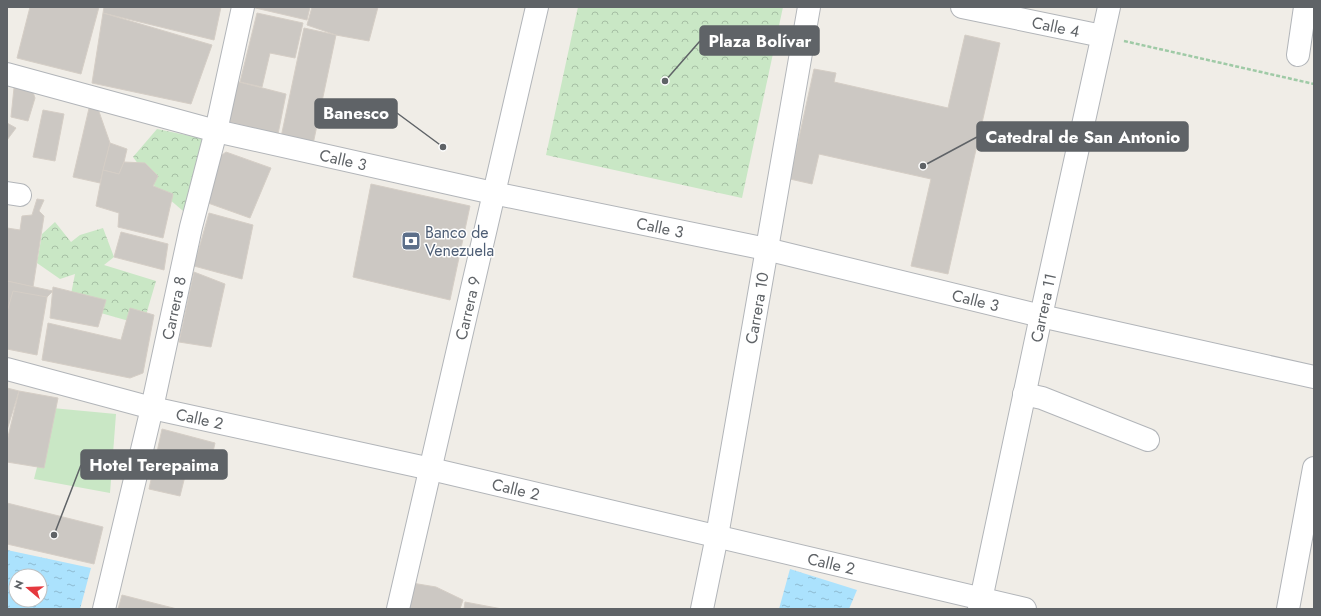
<svg xmlns="http://www.w3.org/2000/svg" width="1321" height="616" viewBox="0 0 1321 616" font-family="Jost,sans-serif">
	<style>
		.forest { fill: url(#forest-crowns) }
		.pitch { fill: #c9e7c5 }
		.water { fill: url(#water-ripples); fill-rule: evenodd }
		.building { fill: #ccc8c3; stroke: #d5cec6 }
		.lines { fill: none; stroke-linecap: round; stroke-linejoin: round }
		.minor-casing { stroke: #b2b5b9; stroke-width: 24 }
		.path { stroke: #9fcaa6; stroke-width: 2.5; stroke-dasharray: 4 2; stroke-linecap: butt }
		.minor { stroke: #fff; stroke-width: 22 }
		.labels { text-anchor: middle; dominant-baseline: central; stroke-width: 3; stroke-linejoin: round; paint-order: stroke }
		.street-label { font-size: 16px; fill: #5f6367; stroke: #fff }
		.service-label { font-size: 16px; fill: #4e5e75; stroke: #fff; text-anchor: start }
		.leader { fill: none; stroke: #5f6367; stroke-width: 1.5 }
		.callout-dot { fill: #5f6367; stroke: #fff; stroke-width: 1.5 }
		.callout { fill: #5f6367; stroke: #5f6367; stroke-width: 1.5 }
		.callout-label { font-size: 17px; text-anchor: middle; font-weight: bold; fill: #fff }
	</style>
	<defs>
		<pattern id="forest-crowns" width="20" height="18" patternUnits="userSpaceOnUse"><rect width="20" height="18" fill="#c9e7c5"/><path d="M2 6a3 3 0 1 1 6 0M12 15a3 3 0 1 1 6 0" fill="none" stroke="#a6bfa4"/></pattern>
		<pattern id="water-ripples" width="26" height="14" patternUnits="userSpaceOnUse"><rect width="26" height="14" fill="#abe2fd"/><path d="M2 4q2-2 4 0t4 0M15 11q2-2 4 0t4 0" fill="none" stroke="#8ebbd1"/></pattern>
	</defs>
	<rect width="100%" height="100%" fill="#f0ede7"/>
	<g class="forest">
		<path d="M578 7H783L742 198 546 155Z"/>
		<path d="M157 129 205 139 189 216 156 188 133 157Z"/>
		<path d="M55 222 71 242 80 235 103 228 114 257 104 265 156 281 143 325 69 304 75 274 60 279 37 263 42 234Z"/>
	</g>
	<path class="pitch" d="M52 408 116 414 110 493 34 479Z"/>
	<g class="water">
		<path d="M7 550 91 568 80 609H7ZM16 576H40V600H16Z"/>
		<path d="M790 569 857 590 849 609H779Z"/>
	</g>
	<g class="building">
		<path d="M30 7H99L81 74 17 58Z"/>
		<path d="M104 7H221L214 40 103 13Z"/>
		<path d="M251 7H310L307 20Z"/>
		<path d="M312 7H378L369 41 336 35 307 25Z"/>
		<path d="M103 13 212 45 191 104 92 83Z"/>
		<path d="M257 13 303 23 295 58 270 53 262 87 240 82Z"/>
		<path d="M304 28 336 35 312 149 280 142Z"/>
		<path d="M965 35 1000 43 948 274 911 266 931 179 819 154 812 184 790 179 814 69 836 73 834 82 948 108Z"/>
		<path d="M235 81 286 94 278 134 226 121Z"/>
		<path d="M21 83 33 92 35 98 28 121 11 117 14 88Z"/>
		<path d="M90 104 97 106 110 143 100 183 73 177Z"/>
		<path d="M43 110 64 114 55 161 33 157Z"/>
		<path d="M7 123 16 128 7 140Z"/>
		<path d="M110 143 127 149 124 162 119 174 103 170Z"/>
		<path d="M226 152 271 168 250 218 208 203 207 166Z"/>
		<path d="M124 162 145 163 158 176 153 186 173 194 163 238 118 227 119 213 96 206 103 170 119 174Z"/>
		<path d="M371 184 470 206 450 300 353 277Z"/>
		<path d="M37 199 44 200 39 211 44 216 33 287 7 281V228L20 230 22 216 32 215Z"/>
		<path d="M209 213 253 225 242 279 194 266Z"/>
		<path d="M121 232 168 244 164 270 114 257Z"/>
		<path d="M194 272 225 284 211 347 179 342Z"/>
		<path d="M7 281 53 291 47 297 7 312Z"/>
		<path d="M53 287 106 300 98 327 50 318Z"/>
		<path d="M13 291 47 297 37 355 7 349V312Z"/>
		<path d="M130 308 154 315 143 373 130 378 42 360 48 323 121 340Z"/>
		<path d="M7 388 19 391 7 430Z"/>
		<path d="M19 391 58 398 44 468 7 462V441Z"/>
		<path d="M162 429 215 443 210 465 189 460 180 496 149 489Z"/>
		<path d="M7 503 103 527 94 564 7 544Z"/>
		<path d="M412 583 436 587 463 600 460 609H405Z"/>
		<path d="M122 595 177 609H118Z"/>
		<path d="M465 602 502 609H464Z"/>
	</g>
	<g class="lines">
		<defs>
			<g id="minor">
				<path id="s1" d="M962 7 1102 36"/>
				<path d="M1298 55 1305 7"/>
				<path id="s2" d="M7 74 216 131 493 193 766 249 1041 316 1314 377"/>
				<path d="M7 193 20 195"/>
				<path id="s3" d="M7 369 152 408 431 469 1025 609"/>
				<path d="M1024 394 1042 398 1148 440"/>
				<path id="s4" d="M104 609 152 408 191 227 216 131 243 7"/>
				<path id="s5" d="M398 609 537 7"/>
				<path id="s6" d="M702 609 717 536 809 7"/>
				<path id="s7" d="M979 609 1041 316 1109 7"/>
				<path d="M1288 609 1314 468"/>
			</g>
		</defs>
		<use href="#minor" class="minor-casing"/>
		<path class="path" d="M1124 41 1314 84"/>
		<use href="#minor" class="minor"/>
	</g>
	<defs>
		<symbol id="bank-square" viewBox="-11 -11 22 22"><rect x="-9" y="-9" width="18" height="18" rx="4" fill="#5c6f8a" stroke="#fff"/><path d="M-6-4H6V4H-6ZM0-2.3a2.3 2.3 0 1 0 0 4.6a2.3 2.3 0 1 0 0-4.6Z" fill="#fff"/></symbol>
	</defs>
	<g fill-rule="evenodd">
		<use href="#bank-square" x="400" y="230" width="22" height="22"/>
	</g>
	<g class="labels">
		<g class="street-label">
			<text stroke="none"><textPath href="#s1" startOffset="96">Calle 4</textPath></text>
			<text stroke="none"><textPath href="#s2" startOffset="347">Calle 3</textPath></text>
			<text stroke="none"><textPath href="#s2" startOffset="671">Calle 3</textPath></text>
			<text stroke="none"><textPath href="#s2" startOffset="995">Calle 3</textPath></text>
			<text stroke="none"><textPath href="#s4" startOffset="309">Carrera 8</textPath></text>
			<text stroke="none"><textPath href="#s5" startOffset="309">Carrera 9</textPath></text>
			<text stroke="none"><textPath href="#s6" startOffset="306">Carrera 10</textPath></text>
			<text stroke="none"><textPath href="#s7" startOffset="308">Carrera 11</textPath></text>
			<text stroke="none"><textPath href="#s3" startOffset="199">Calle 2</textPath></text>
			<text stroke="none"><textPath href="#s3" startOffset="523">Calle 2</textPath></text>
			<text stroke="none"><textPath href="#s3" startOffset="847">Calle 2</textPath></text>
		</g>
		<g class="service-label">
			<text x="425" y="232">Banco de<tspan x="425" dy="18">Venezuela</tspan></text>
		</g>
	</g>
	<path class="leader" d="M665 81L700 41M443 147L397 113M923 166L977 137M54 535L81 465"/>
	<g class="callout-dot">
		<circle cx="665" cy="81" r="4"/>
		<circle cx="443" cy="147" r="4"/>
		<circle cx="923" cy="166" r="4"/>
		<circle cx="54" cy="535" r="4"/>
	</g>
	<g class="callout">
		<rect x="700" y="26" width="119" height="29" rx="4"/>
		<rect x="315" y="99" width="82" height="29" rx="4"/>
		<rect x="977" y="122" width="211" height="29" rx="4"/>
		<rect x="81" y="450" width="146" height="29" rx="4"/>
	</g>
	<g class="callout-label">
		<text x="760" y="47">Plaza Bolívar</text>
		<text x="356" y="119">Banesco</text>
		<text x="1083" y="143">Catedral de San Antonio</text>
		<text x="154" y="471">Hotel Terepaima</text>
	</g>
	<rect width="1321" height="616" fill="none" stroke="#5f6367" stroke-width="16"/>
	<g transform="translate(28 588) rotate(289)"><circle r="19" fill="#ffffff" stroke="#bfc1c2"/>
	<path d="M0-3L7 15L0 10L-7 15Z" fill="#e5383e"/>
	<text y="-6" font-size="11" font-weight="bold" text-anchor="middle" fill="#5f6367">N</text>
	</g>
</svg>
